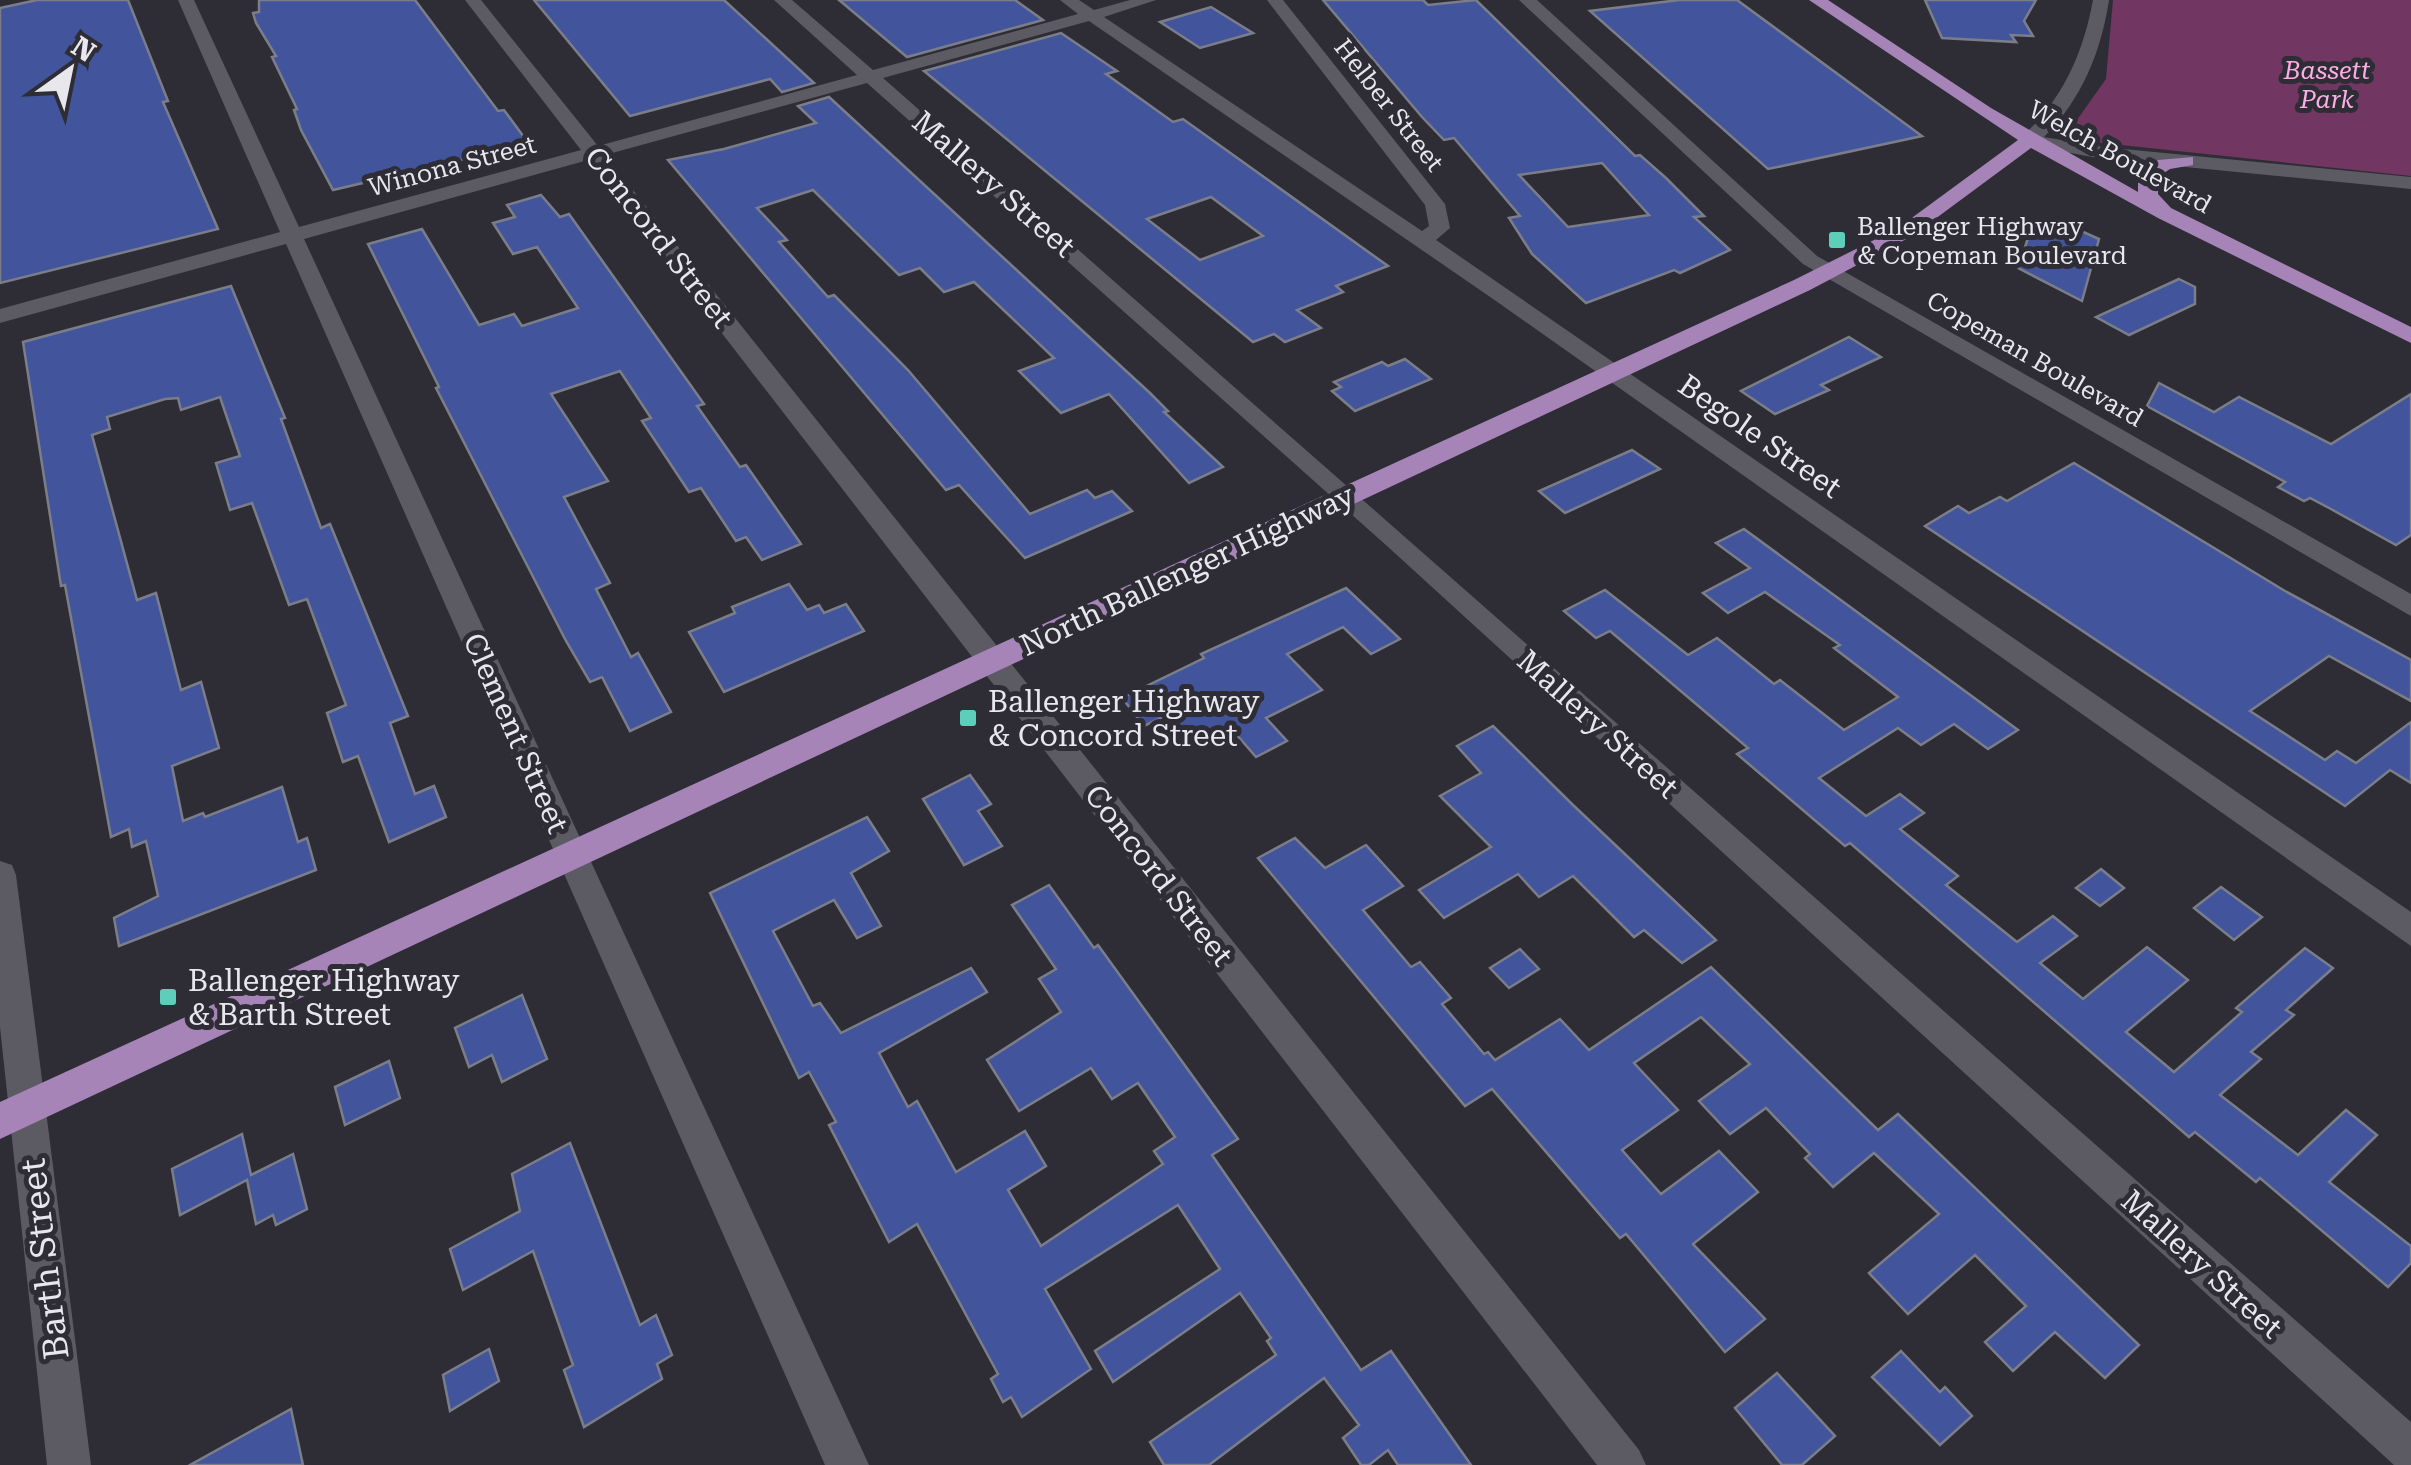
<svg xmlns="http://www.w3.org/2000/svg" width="2411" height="1465" viewBox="0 0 2411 1465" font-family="'Roboto Serif',serif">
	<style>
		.green { fill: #723662 }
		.building { fill: #42559c; stroke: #7b7e88; stroke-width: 2.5; fill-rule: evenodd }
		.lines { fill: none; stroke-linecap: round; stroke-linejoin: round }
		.minor { fill: #5c5a63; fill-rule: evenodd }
		.major { fill: #a684b8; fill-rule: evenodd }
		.poi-dot { fill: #5dceb9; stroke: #2e2d35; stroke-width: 4 }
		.labels { text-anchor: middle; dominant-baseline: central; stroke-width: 10; stroke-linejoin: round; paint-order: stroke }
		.far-park-label { font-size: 25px; font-style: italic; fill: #fdade5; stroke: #2e2d35 }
		.far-street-label { font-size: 25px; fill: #e8e7ed; stroke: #2e2d35 }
		.far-poi-label { font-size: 25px; fill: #e8e7ed; stroke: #2e2d35; text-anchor: start }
		.street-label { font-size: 30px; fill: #e8e7ed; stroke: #2e2d35 }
		.poi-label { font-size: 30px; fill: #e8e7ed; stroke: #2e2d35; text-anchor: start }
		.near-street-label { font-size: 35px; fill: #e8e7ed; stroke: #2e2d35 }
	</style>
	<rect width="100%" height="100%" fill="#2e2d35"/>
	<path class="green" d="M2113 0H2411V176L2074 140 2069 134 2072 127 2106 79Z"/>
	<g class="building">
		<path d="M37 0H128L168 101 163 102 218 229 0 283V8Z"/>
		<path d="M259 0H415L498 111 504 110 529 144 333 190 301 130 294 110 297 109 272 57 276 56 256 23 253 13 259 12Z"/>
		<path d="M534 0H724L814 83 782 92 770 79 630 116Z"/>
		<path d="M839 0H1015L1043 20 907 57Z"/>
		<path d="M1323 0H1423L1428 5 1476 0 1635 156 1640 155 1666 178 1704 216 1694 217 1730 250 1680 273 1674 270 1586 303 1532 254 1509 218 1520 216 1454 138 1444 140 1422 117ZM1602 163 1649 215 1568 227 1519 175Z"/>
		<path d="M1679 0H1737L1922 136 1768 169 1590 11Z"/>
		<path d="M1925 0H2036L2024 21 2033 36 2011 35 2016 42 1942 38Z"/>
		<path d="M1211 7 1253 33 1200 48 1160 22Z"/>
		<path d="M1061 33 1117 71 1106 74 1173 122 1183 119 1388 266 1336 286 1343 292 1297 310 1321 328 1285 342 1274 334 1253 342 924 71ZM1211 197 1263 236 1200 260 1147 219Z"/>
		<path d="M829 97 1150 393 1168 411 1164 412 1223 467 1189 483 1109 394 1061 413 1019 371 1054 358 974 282 944 292 920 268 899 275 813 190 757 208 787 240 779 242 828 297 834 295 908 370 1030 514 1087 490 1095 498 1112 491 1132 511 1025 558 959 485 946 490 668 160 724 149 816 123 798 106Z"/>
		<path d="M541 195 560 217 569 214 704 404 697 406 740 467 746 465 801 544 762 560 746 537 736 541 701 488 689 492 642 421 651 418 620 371 551 394 608 481 564 497 610 583 596 589 631 657 638 653 671 712 630 731 602 677 590 682 566 641 436 388 439 387 368 244 422 229 479 325 514 314 522 326 578 308 537 247 513 254 493 223 515 217 507 205Z"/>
		<path d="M2034 220 2059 221 2099 239 2082 301 2018 268Z"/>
		<path d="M2179 279 2195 287V304L2129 335 2096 317Z"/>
		<path d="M231 286 285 418 281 419 321 528 330 524 408 716 390 723 415 794 434 786 446 817 389 842 358 756 343 762 327 713 346 705 307 599 289 605 252 503 230 510 216 463 240 456 220 397 181 410 178 398 165 399 107 417 110 429 92 435 137 600 156 593 181 690 201 682 219 748 172 766 183 821 203 813 205 817 282 787 298 842 307 838 316 870 119 946 114 918 158 896 146 841 132 847 129 829 111 837 65 585 61 586 23 342Z"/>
		<path d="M1849 337 1881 357 1821 385 1829 390 1775 414 1741 391Z"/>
		<path d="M1405 359 1431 379 1355 411 1332 391 1341 387 1334 382 1382 362 1388 366Z"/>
		<path d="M2159 383 2214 412 2239 397 2331 444 2411 394V535L2396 545 2329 508 2310 498 2304 501 2278 487 2285 482 2147 406Z"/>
		<path d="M1632 450 1660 469 1565 513 1539 491Z"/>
		<path d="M2074 463 2285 591 2411 660V701L2329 656 2250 711 2325 760 2337 751 2356 763 2411 722V783L2390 770 2345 806 1925 526 1958 506 1969 513 2000 497 2007 501Z"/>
		<path d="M1744 529 2018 730 1988 749 1954 724 1921 745 1898 728 1819 778 1866 816 1900 794 1924 813 1900 829 1958 876 1946 885 2017 942 2053 916 2077 936 2040 963 2083 999 2147 947 2188 980 2126 1032 2174 1072 2242 1012 2236 1008 2305 948 2333 968 2286 1010 2294 1015 2251 1052 2261 1059 2220 1095 2298 1155 2346 1110 2377 1135 2329 1182 2411 1246V1263L2388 1287 2260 1178 2256 1182 2195 1132 2189 1137 1850 843 1845 846 1737 754 1748 748 1610 631 1596 638 1564 611 1605 590 1688 655 1717 638 1774 684 1780 680 1844 730 1898 697 1834 648 1840 645 1765 592 1728 613 1703 593 1750 568 1716 543Z"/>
		<path d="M789 584 807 610 819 605 824 613 846 604 864 631 724 692 689 632 735 613 732 607Z"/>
		<path d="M1346 588 1400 639 1371 654 1343 627 1287 654 1322 690 1266 718 1287 741 1256 757 1229 726 1192 744 1167 715 1144 726 1122 698 1204 658 1201 654Z"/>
		<path d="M1493 726 1573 805 1716 940 1682 963 1644 930 1634 937 1573 876 1539 897 1518 874 1444 918 1419 890 1491 847 1440 796 1481 773 1457 746Z"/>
		<path d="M970 775 991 804 978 811 1002 846 964 865 923 799Z"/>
		<path d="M867 817 889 851 851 873 881 926 857 938 834 900 773 931 813 1006 820 1003 841 1033 971 968 987 992 879 1053 908 1107 917 1101 956 1172 1025 1131 1046 1166 1008 1190 1041 1246 1163 1164 1154 1151 1175 1137 1138 1083 1112 1099 1091 1068 1019 1111 987 1060 1061 1012 1039 979 1056 969 1012 905 1049 885 1094 948 1098 945 1238 1139 1212 1155 1361 1370 1391 1351 1471 1465H1398L1388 1450 1369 1465H1361L1343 1438 1359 1425 1324 1378 1209 1465H1164L1150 1442 1276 1355 1267 1341 1271 1338 1240 1293 1113 1382 1095 1351 1220 1269 1178 1205 1045 1289 1091 1369 1022 1417 1011 1397 1003 1402 991 1379 998 1374 917 1224 889 1242 829 1125 836 1122 809 1072 799 1078 710 893Z"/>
		<path d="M1295 838 1325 868 1366 845 1403 886 1363 910 1411 967 1420 962 1451 998 1442 1004 1484 1054 1488 1052 1495 1060 1560 1019 1589 1050 1711 967 1878 1130 1898 1114 2139 1345 2105 1378 2055 1332 2013 1371 1985 1342 2026 1306 1975 1255 1908 1314 1869 1273 1939 1214 1874 1153 1833 1187 1805 1158 1810 1154 1766 1108 1730 1134 1699 1101 1750 1064 1701 1017 1634 1063 1678 1110 1622 1150 1661 1194 1719 1151 1758 1192 1693 1244 1765 1319 1725 1352 1626 1234 1620 1238 1492 1089 1465 1106 1258 858Z"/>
		<path d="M2101 869 2124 888 2100 906 2076 888Z"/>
		<path d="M2221 887 2262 917 2234 940 2194 908Z"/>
		<path d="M1520 949 1539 969 1509 988 1490 968Z"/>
		<path d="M522 995 547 1059 502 1082 492 1055 469 1067 455 1028Z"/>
		<path d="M389 1061 400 1098 345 1125 335 1087Z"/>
		<path d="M242 1134 251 1175 293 1154 307 1209 276 1225 273 1215 256 1224 247 1180 180 1215 172 1169Z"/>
		<path d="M570 1143 640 1325 656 1315 672 1355 657 1364 662 1379 584 1427 564 1370 573 1365 533 1251 463 1290 450 1249 520 1211 512 1174Z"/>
		<path d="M489 1349 499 1381 450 1411 443 1375Z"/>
		<path d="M1901 1351 1940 1392 1945 1387 1972 1416 1940 1445 1872 1377Z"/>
		<path d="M1777 1373 1835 1436 1802 1465H1782L1735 1408Z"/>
		<path d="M291 1409 303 1465H190Z"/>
	</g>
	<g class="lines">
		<g class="minor">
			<path d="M178 0H194L299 227 581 150 465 0H481L598 146 857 75 774 0H792L873 70 1078 14 1060 0H1079L1094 10 1130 0H1156L1104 17 1422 231 1429 226 1425 205 1267 0H1283L1445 204 1450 228 1436 240 2411 912V946L1496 301 1089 21 883 78 2411 1422V1465H2394L1387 546 867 83 605 155 1639 1450 1646 1465H1597L588 160 304 239 869 1465H825L286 244 0 323V309L280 232Z"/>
			<path d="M1519 0H1537L1817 256 2411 594V616L1803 264Z"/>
			<path d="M2093 0H2109C2101 52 2082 99 2044 137L2103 147 2411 177V189L2103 159 2023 144V136C2063 98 2083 54 2093 0Z"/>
			<path d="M0 861 12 865 16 875 91 1465H47L0 1027Z"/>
		</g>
		<path class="major" d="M1809 0H1828L1991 108 2138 192V175L2158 160 2193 157V165L2170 169 2158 177V194L2171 208 2411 327V343L2158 218 2031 148 1912 236 1810 290 0 1139V1102L1794 280 1898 228 2018 140Z"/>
	</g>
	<g class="poi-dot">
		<rect x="1827" y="230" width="20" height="20" rx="5"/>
		<rect x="958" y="708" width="20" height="20" rx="5"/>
		<rect x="158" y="987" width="20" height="20" rx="5"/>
	</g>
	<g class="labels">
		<g class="far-park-label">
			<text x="2327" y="70">Bassett<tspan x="2327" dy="29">Park</tspan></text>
		</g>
		<g class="far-street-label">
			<text transform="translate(1389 105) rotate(52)">Helber Street</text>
			<text transform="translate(2120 157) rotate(29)">Welch Boulevard</text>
			<text transform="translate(452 166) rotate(-15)">Winona Street</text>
			<text transform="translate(2035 359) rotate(30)">Copeman Boulevard</text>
		</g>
		<g class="far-poi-label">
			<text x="1857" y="226">Ballenger Highway<tspan x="1857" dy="29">&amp; Copeman Boulevard</tspan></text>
		</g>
		<g class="street-label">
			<text transform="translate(994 184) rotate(41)">Mallery Street</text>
			<text transform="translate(659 237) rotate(52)">Concord Street</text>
			<text transform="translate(1760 436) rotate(35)">Begole Street</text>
			<text transform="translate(1187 570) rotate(-25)">North Ballenger Highway</text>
			<text transform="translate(1598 724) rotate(42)">Mallery Street</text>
			<text transform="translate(516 733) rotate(66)">Clement Street</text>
			<text transform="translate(1159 875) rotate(52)">Concord Street</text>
			<text transform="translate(2202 1264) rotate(42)">Mallery Street</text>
		</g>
		<g class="poi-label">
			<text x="988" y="701">Ballenger Highway<tspan x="988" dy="34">&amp; Concord Street</tspan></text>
			<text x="188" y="980">Ballenger Highway<tspan x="188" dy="34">&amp; Barth Street</tspan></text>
		</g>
		<g class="near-street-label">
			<text transform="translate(45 1259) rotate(-97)">Barth Street</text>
		</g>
	</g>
	<g transform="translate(70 70) rotate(33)" stroke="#2e2d35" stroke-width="8" paint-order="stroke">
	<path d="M0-8L18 38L0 25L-18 38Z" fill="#e8e7ed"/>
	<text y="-15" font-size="28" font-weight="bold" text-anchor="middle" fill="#e8e7ed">N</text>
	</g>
</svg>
